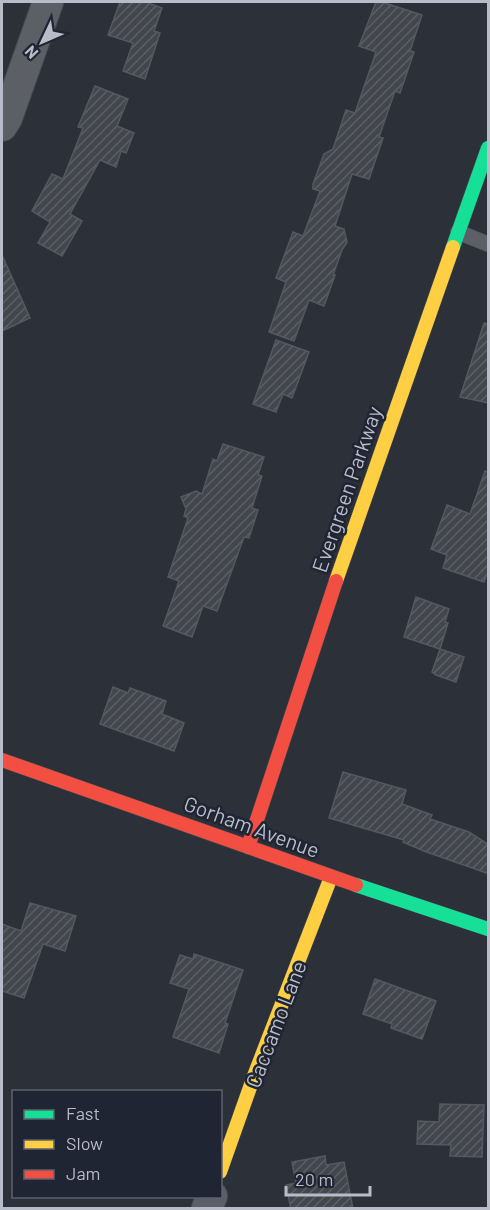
<svg xmlns="http://www.w3.org/2000/svg" width="490" height="1210" viewBox="0 0 490 1210" font-family="Barlow,sans-serif">
	<style>
		.building { fill: url(#building-hatch); stroke: #545860; stroke-width: 1.5 }
		.lines { fill: none; stroke-linecap: round; stroke-linejoin: round }
		.lane-casing { stroke: #484b51; stroke-width: 16 }
		.street-casing { stroke: #484b51; stroke-width: 32 }
		.fast-casing { stroke: #484b51; stroke-width: 15 }
		.slow-casing { stroke: #484b51; stroke-width: 15 }
		.jam-casing { stroke: #484b51; stroke-width: 15 }
		.lane { stroke: #5c5f66; stroke-width: 15 }
		.street { stroke: #5c5f66; stroke-width: 30 }
		.fast { stroke: #16e098; stroke-width: 14 }
		.slow { stroke: #ffcf43; stroke-width: 14 }
		.jam { stroke: #f24e42; stroke-width: 14 }
		.labels { text-anchor: middle; dominant-baseline: central; stroke-width: 5; stroke-linejoin: round; paint-order: stroke }
		.street-label { font-size: 21px; fill: #b7bcc8; stroke: #202533 }
	</style>
	<defs>
		<pattern id="building-hatch" width="6" height="6" patternUnits="userSpaceOnUse" patternTransform="scale(1.5)"><rect width="6" height="6" fill="#43464d"/><path d="M-1 1l2-2M0 6l6-6M5 7l2-2" fill="none" stroke="#5c5f65"/></pattern>
	</defs>
	<rect width="100%" height="100%" fill="#2c3039"/>
	<g class="building">
		<path d="M120 2H145L162 8 154 31 160 33 145 79 123 71 133 43 108 35Z"/>
		<path d="M376 2H382L422 15 410 51 414 52 400 93 395 91 379 137 383 138 369 179 352 174 335 226 344 229 347 242 342 250 333 275H335L324 306 309 300 294 341 269 332 286 282 276 278 293 232 303 236 320 191 313 189V184L324 154 333 149 346 110 355 113 376 52 359 46Z"/>
		<path d="M95 86 128 99 117 126 134 133 126 153 121 151 116 167 100 160 70 214 82 221 62 256 38 243 50 222 32 211 52 174 63 179 83 128 78 127Z"/>
		<path d="M2 255 30 318 2 331Z"/>
		<path d="M484 323 489 324V403L460 397Z"/>
		<path d="M276 340 309 352 292 398 283 394 276 412 253 404Z"/>
		<path d="M223 444 264 457 258 475 262 476 252 508 258 510 249 538 244 537 217 611 203 606 192 637 163 626 179 581 168 577 188 518 184 516 186 509 181 497 196 491 202 494 213 459 217 461Z"/>
		<path d="M485 471 489 472V568L484 582 443 568 447 555 431 549 447 505 470 514Z"/>
		<path d="M416 597 449 609 445 622 448 623 440 649 404 637Z"/>
		<path d="M440 649 464 657 456 682 436 675 432 672Z"/>
		<path d="M113 687 128 693 130 688 166 701 162 714 184 723 174 751 100 724Z"/>
		<path d="M343 772 406 790 402 804 432 815 430 819 469 832 489 845V874L424 851 403 842 404 840 329 818Z"/>
		<path d="M30 903 76 916 65 951 43 944 24 998 2 991V924L21 931Z"/>
		<path d="M194 954 243 970 225 1023 228 1024 219 1053 173 1037 189 989 170 983 180 955 193 959Z"/>
		<path d="M375 979 436 1001 422 1039 391 1028 392 1024 363 1014Z"/>
		<path d="M440 1104 484 1105 482 1157 450 1156 451 1145 417 1144 418 1121 439 1122Z"/>
		<path d="M325 1156 326 1165 344 1162 353 1209H291L286 1185 296 1183 292 1162Z"/>
	</g>
	<g class="lines">
		<defs>
			<path id="lane" d="M458 232 488 244"/>
			<g id="street">
				<path d="M2 126 7 118 48 2"/>
				<path d="M207 1208 212 1196"/>
			</g>
			<g id="fast">
				<path d="M453 247 488 148"/>
				<path d="M356 885 488 929"/>
			</g>
			<g id="slow">
				<path d="M336 581 453 247"/>
				<path d="M220 1172 254 1076 331 877"/>
			</g>
			<g id="jam">
				<path d="M2 760 356 885"/>
				<path d="M248 847 336 581"/>
			</g>
		</defs>
		<use href="#lane" class="lane-casing"/>
		<use href="#street" class="street-casing"/>
		<use href="#fast" class="fast-casing"/>
		<use href="#slow" class="slow-casing"/>
		<use href="#jam" class="jam-casing"/>
		<use href="#lane" class="lane"/>
		<use href="#street" class="street"/>
		<use href="#fast" class="fast"/>
		<use href="#slow" class="slow"/>
		<use href="#jam" class="jam"/>
	</g>
	<g class="labels">
		<g class="street-label">
			<text transform="translate(346 489) rotate(-71)">Evergreen Parkway</text>
			<text transform="translate(252 826) rotate(20)">Gorham Avenue</text>
			<text transform="translate(275 1024) rotate(-69)">Caccamo Lane</text>
		</g>
	</g>
	<rect width="490" height="1210" fill="none" stroke="#b7bcc8" stroke-width="6"/>
	<rect x="12" y="1090" width="210" height="108" fill="#202533" stroke="#5c616f" stroke-width="1.5"/>
	<rect x="24" y="1110" width="30" height="9" fill="#16e098" stroke="#5c616f" stroke-width="1.5"/>
	<text x="66" y="1120" font-size="18" fill="#b7bcc8">Fast</text>
	<rect x="24" y="1140" width="30" height="9" fill="#ffcf43" stroke="#5c616f" stroke-width="1.5"/>
	<text x="66" y="1150" font-size="18" fill="#b7bcc8">Slow</text>
	<rect x="24" y="1170" width="30" height="9" fill="#f24e42" stroke="#5c616f" stroke-width="1.5"/>
	<text x="66" y="1180" font-size="18" fill="#b7bcc8">Jam</text>
	<g transform="translate(42 42) rotate(226)" stroke="#202533" stroke-width="4.5" paint-order="stroke">
	<path d="M0-4.5L10 22L0 15L-10 22Z" fill="#b7bcc8"/>
	<text y="-9" font-size="16" font-weight="bold" text-anchor="middle" fill="#b7bcc8">N</text>
	</g>
	<path d="M286 1186v9h84v-9" fill="none" stroke="#b7bcc8" stroke-width="3"/>
	<text x="295" y="1186" font-size="18" fill="#b7bcc8" stroke="#202533" stroke-width="4.5" paint-order="stroke">20 m</text>
</svg>
